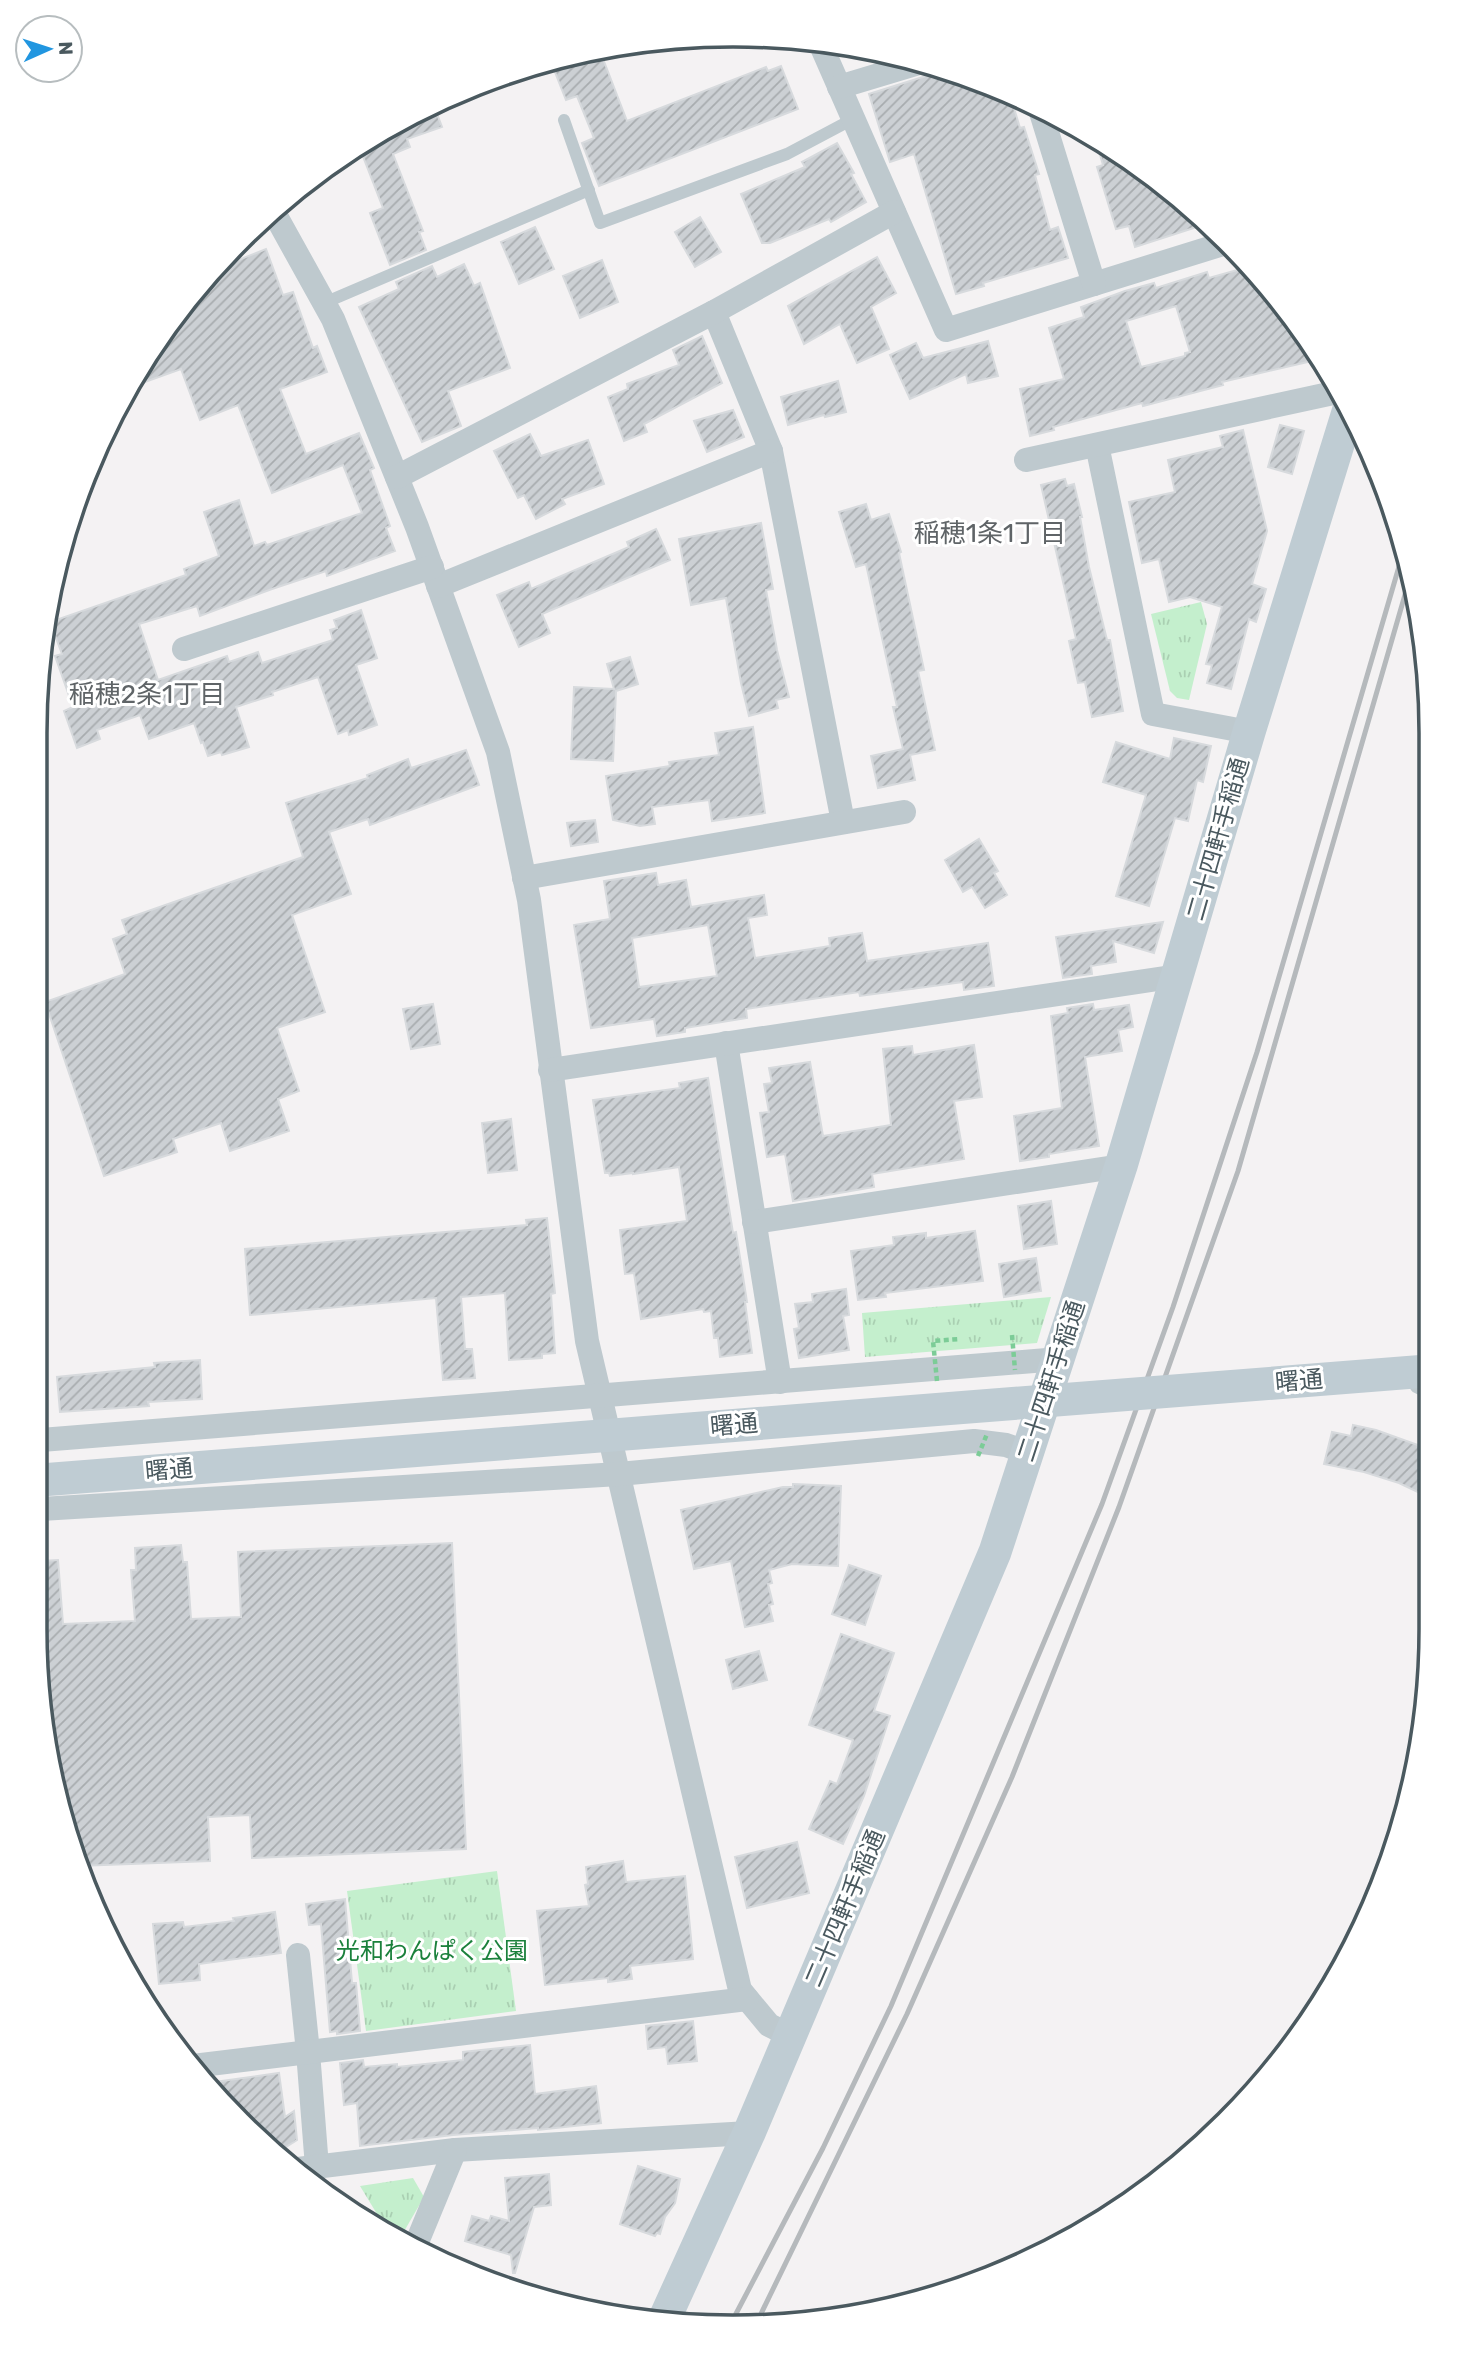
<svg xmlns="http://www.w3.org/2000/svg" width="1466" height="2362" viewBox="0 0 1466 2362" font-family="Rubik,'Noto Sans JP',sans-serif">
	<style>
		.grass { fill: url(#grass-tufts) }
		.building { fill: url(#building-hatch); stroke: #d7dadd; stroke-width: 2; fill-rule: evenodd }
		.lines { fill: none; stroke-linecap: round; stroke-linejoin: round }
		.lane { stroke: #bec9ce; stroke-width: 12 }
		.street { stroke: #bec9ce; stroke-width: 24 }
		.secondary { stroke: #bfccd3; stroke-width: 33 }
		.rail { stroke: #b5b9bc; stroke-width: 5 }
		.path-bridge { stroke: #7ccc97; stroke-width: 4.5; stroke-dasharray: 5 3.5; stroke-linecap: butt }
		.secondary-bridge { stroke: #bfccd3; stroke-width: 33 }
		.labels { text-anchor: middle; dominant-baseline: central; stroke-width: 6; stroke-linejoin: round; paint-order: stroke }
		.street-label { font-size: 24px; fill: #4a595f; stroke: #fff }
		.park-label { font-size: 24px; fill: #1b813c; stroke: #fff }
		.neighbourhood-label { font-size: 26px; fill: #5f6467; stroke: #fff }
		.rim { fill: none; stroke: #4a595f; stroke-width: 3.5 }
	</style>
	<defs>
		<pattern id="grass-tufts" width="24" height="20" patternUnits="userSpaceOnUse" patternTransform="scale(1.75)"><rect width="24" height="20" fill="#c4efcd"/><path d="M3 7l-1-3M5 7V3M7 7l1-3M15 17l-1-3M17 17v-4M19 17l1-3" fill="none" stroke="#aacfb2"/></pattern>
		<pattern id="building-hatch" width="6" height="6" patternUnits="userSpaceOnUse" patternTransform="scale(1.75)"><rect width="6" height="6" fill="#ccd0d4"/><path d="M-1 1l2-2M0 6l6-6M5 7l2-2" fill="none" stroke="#a8acaf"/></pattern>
	</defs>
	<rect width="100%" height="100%" fill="#f4f2f3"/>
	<g class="grass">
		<path d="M1201 602 1207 624 1189 700 1177 698 1170 691 1151 614Z"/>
		<path d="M1051 1297 1037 1343 865 1357 862 1313Z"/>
		<path d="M497 1871 516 2011 366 2031 347 1891Z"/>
		<path d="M413 2178 424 2197 399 2240 391 2237 360 2186Z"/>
	</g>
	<g class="building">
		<path d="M600 51 627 121 766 67 768 71 781 66 798 109 599 186 582 143 594 138 577 96 566 100 551 62Z"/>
		<path d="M942 69 1010 95 1020 128 1024 127 1039 174 1035 175 1050 230 1058 227 1068 258 983 283 984 286 956 294 914 154 890 162 869 94 926 76Z"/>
		<path d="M434 106 442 127 407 139 410 147 393 154 423 231 419 232 426 250 390 265 370 213 383 208 359 146 384 128Z"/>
		<path d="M1096 141 1158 179 1206 224 1135 247 1129 226 1116 229 1097 167 1103 165Z"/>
		<path d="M837 143 854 173 851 174 866 202 831 222 829 219 770 243H762L741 194 805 167 802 162Z"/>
		<path d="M700 217 721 252 695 267 675 232Z"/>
		<path d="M535 227 554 269 519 284 501 242Z"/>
		<path d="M266 249 283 295 293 292 313 348 317 346 327 372 280 389 306 454 359 433 374 468 370 470 390 526 386 528 395 551 327 576 326 571 272 589 200 616 197 606 139 624 158 680 227 656 229 662 258 652 262 663 333 640 330 630 337 628 334 620 361 610 377 658 356 665 377 725 349 735 348 730 338 734 318 677 272 692 273 695 236 707 249 747 222 755 221 752 208 756 203 742 201 743 194 723 149 739 140 715 97 730 100 739 77 748 64 711 73 707 55 656 62 654 50 622 186 575 184 569 219 556 204 512 239 500 254 546 265 542 267 545 362 513 343 465 272 493 238 405 200 420 181 369 134 386 179 308 216 269Z"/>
		<path d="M877 257 896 293 871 307 889 349 857 363 840 324 804 344 788 306Z"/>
		<path d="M602 260 618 302 580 318 563 276Z"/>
		<path d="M464 264 474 286 480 283 510 368 448 391 461 426 422 442 359 307 399 289 396 282 432 266 437 277Z"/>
		<path d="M1251 266 1258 273 1316 360 1222 382 1223 385 1143 406 1142 403 1053 427 1054 430 1030 436 1020 389 1064 379 1049 328 1084 317 1081 307 1125 291 1154 283 1156 288 1207 272 1209 278ZM1176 306 1190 352 1185 353V356L1141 367 1126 321Z"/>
		<path d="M702 336 722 383 644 424 647 432 624 441 608 397 628 389 627 384 679 365 673 350Z"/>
		<path d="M988 341 998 376 968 383 966 374 910 399 890 355 916 343 923 358Z"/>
		<path d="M838 381 846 412 825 417 824 415 788 425 781 397Z"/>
		<path d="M733 410 744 437 707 452 694 421Z"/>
		<path d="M1280 425 1304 431 1292 474 1268 467Z"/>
		<path d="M1243 430 1267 531 1252 584 1266 589 1256 622 1249 619 1231 689 1207 683 1212 665 1206 664 1222 607 1190 597 1169 602 1159 559 1142 563 1129 502 1175 492 1168 460 1223 447 1220 436Z"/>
		<path d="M530 434 541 456 588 440 604 484 562 499 565 504 536 519 524 495 518 498 494 451Z"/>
		<path d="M1065 479 1067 486 1074 484 1082 517H1080L1089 567 1107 640H1110L1123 711 1092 717 1085 682 1078 683 1069 641 1076 639 1041 485Z"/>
		<path d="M866 504 871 520 889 514 901 552 899 553 924 670 918 671 935 750 910 755 915 780 878 788 871 756 903 749 893 707H897L866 564 856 567 839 512Z"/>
		<path d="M761 523 773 589 766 590 777 650 789 697 776 700 778 708 749 716 741 683 726 598 691 605 679 539Z"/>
		<path d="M656 529 670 560 542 614 550 633 519 647 497 595 529 582 531 589 629 547 627 542Z"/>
		<path d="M630 657 638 684 616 691 613 761 571 759 574 687 614 689 607 664Z"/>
		<path d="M753 727 765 813 712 821 709 800 652 807 655 824 640 826 613 820 606 776 670 766 669 762 719 755 715 733Z"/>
		<path d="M1174 738 1211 746 1203 782 1197 780 1188 821 1175 818 1149 906 1116 896 1146 795 1103 782 1116 742 1170 759Z"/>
		<path d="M466 750 479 785 370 825 368 819 329 832 351 894 292 915 325 1012 277 1028 299 1091 278 1099 289 1131 230 1151 221 1123 173 1139 177 1152 104 1176 45 1002 125 974 113 939 127 934 122 920 303 857 286 803 368 778 367 775 408 759 411 768Z"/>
		<path d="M595 820 598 842 571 846 567 823Z"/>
		<path d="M979 839 998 871 994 873 1007 895 985 908 972 887 963 892 945 860Z"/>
		<path d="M656 873 658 885 686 880 691 907 764 895 767 915 748 918 755 958 830 946 829 938 862 933 867 961 988 943 994 986 964 990 963 982 860 996 859 992 746 1009 747 1018 685 1028V1032L657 1036 654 1019 591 1028 574 925 610 919 604 881ZM708 925 717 976 639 987 632 938Z"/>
		<path d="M1163 922 1154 953 1113 941 1116 962 1091 966 1092 974 1063 978 1056 937Z"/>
		<path d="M433 1004 440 1044 411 1049 403 1009Z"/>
		<path d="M1093 1004 1094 1010 1129 1005 1133 1027 1118 1030 1122 1051 1085 1057 1099 1146 1049 1154V1157L1020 1161 1014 1116 1062 1108 1051 1016 1068 1013 1067 1008Z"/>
		<path d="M974 1045 982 1097 954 1101 964 1159 872 1174 874 1187 793 1201 785 1154 767 1157 760 1113 769 1112 764 1084 772 1083 769 1068 810 1062 823 1136 891 1125 883 1049 912 1046 913 1055Z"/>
		<path d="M708 1078 733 1233 736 1232 747 1302H745L752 1353 720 1357 718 1338H714L711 1311 704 1312 703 1309 641 1319 634 1273 625 1274 620 1230 687 1221 679 1167 633 1174V1173L610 1176 609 1173H605L593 1100 680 1088 679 1083Z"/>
		<path d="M511 1119 517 1170 488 1173 482 1123Z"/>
		<path d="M1051 1201 1057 1244 1024 1249 1018 1206Z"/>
		<path d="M547 1218 555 1293 551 1294 555 1353 542 1354V1358L509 1360 505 1293 461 1297 465 1349H472L475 1378 443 1380 436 1298 250 1315 245 1249 527 1225 526 1220Z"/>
		<path d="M975 1231 983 1281 885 1293 886 1297 858 1300 851 1251 894 1245 893 1237 926 1233V1238Z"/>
		<path d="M1036 1258 1041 1291 1004 1297 999 1264Z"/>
		<path d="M846 1289 849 1315 843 1316 849 1350 799 1358 794 1329 799 1328 795 1304 813 1302 812 1294Z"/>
		<path d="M200 1360 202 1399 148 1402 149 1406 60 1412 57 1377 155 1367 154 1363Z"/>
		<path d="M1353 1425 1376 1430 1426 1448V1496L1399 1483 1364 1472 1324 1464 1332 1432 1351 1436Z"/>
		<path d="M793 1484 841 1486 838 1566 792 1564 769 1570 772 1583 768 1584 773 1604 769 1605 773 1621 745 1627 731 1561 694 1569 681 1510 783 1487H793Z"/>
		<path d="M452 1543 466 1849 252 1858 250 1815 208 1817 210 1861 78 1866 72 1853 41 1721V1561L58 1560 63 1624 135 1621 131 1570H136L135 1548 181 1545 183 1562H187L191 1619 241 1617 238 1552Z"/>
		<path d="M849 1565 881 1576 865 1625 832 1614Z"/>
		<path d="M841 1634 894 1653 874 1711 890 1716 864 1796 843 1844 809 1829 830 1781 837 1784 853 1740 809 1725Z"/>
		<path d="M759 1651 767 1680 733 1689 726 1660Z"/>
		<path d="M797 1842 809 1893 747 1908 735 1857Z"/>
		<path d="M623 1861 626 1882 685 1876 693 1959 630 1966 632 1979 608 1982V1978L545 1985 537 1911 589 1906 585 1885 588 1884 586 1867Z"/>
		<path d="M345 1899 352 1983H356L360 2031 337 2034V2031L330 2032 321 1924 309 1925 306 1904Z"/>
		<path d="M275 1912 281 1953 199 1964 200 1980 159 1984 153 1924 183 1922 184 1927 234 1921 233 1918Z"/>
		<path d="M693 2021 697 2061 668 2064 666 2047 648 2049 646 2026Z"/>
		<path d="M530 2045 535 2094 596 2086 601 2123 538 2130V2128L453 2135 360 2146 357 2103 344 2105 340 2063 363 2060 364 2067 397 2064V2067L463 2060V2052Z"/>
		<path d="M279 2073 285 2117 294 2111 297 2140 275 2154 239 2122 207 2083Z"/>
		<path d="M638 2166 680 2179 675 2203 665 2217 660 2234 657 2233 655 2236 620 2224Z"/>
		<path d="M549 2174 551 2205 534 2207 515 2273H513L511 2255 465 2241 472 2216 489 2221 491 2216 509 2221 505 2178Z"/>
	</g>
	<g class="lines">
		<g class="lane">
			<path d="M564 120 600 223 787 154 853 119"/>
			<path d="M324 303 589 190"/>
			<path d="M1423 1376 1416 1387 1426 1392"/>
		</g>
		<g class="street">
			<path d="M820 43 946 330 1226 243"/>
			<path d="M839 87 922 62"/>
			<path d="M1039 106 1094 284"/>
			<path d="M272 209 333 319 417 527 498 752 529 900 587 1341 740 1990 769 2025 791 2036"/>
			<path d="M714 312 771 451 843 822"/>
			<path d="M1097 445 1153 714 1249 732"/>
			<path d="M1026 460 1338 392"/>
			<path d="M397 477 714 312 894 212"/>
			<path d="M438 586 771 451"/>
			<path d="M184 649 432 567"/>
			<path d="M524 878 904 812"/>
			<path d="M726 1043 780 1382"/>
			<path d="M550 1070 1178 976"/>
			<path d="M754 1222 1121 1166"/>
			<path d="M41 1440 1059 1359"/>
			<path d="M41 1509 619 1474 974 1441 1006 1445 1028 1453"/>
			<path d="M298 1955 308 2052 317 2167"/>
			<path d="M1282 2059 1289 2050"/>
			<path d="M193 2066 747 1999"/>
			<path d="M294 2171 298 2169 455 2150 749 2133"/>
			<path d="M415 2247 455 2150"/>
		</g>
		<path class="secondary" d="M664 2320 749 2133 995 1552 1121 1166 1249 732 1349 409"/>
		<g class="rail">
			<path d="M756 2324 907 2014 1012 1777 1119 1507 1238 1171 1411 574"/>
			<path d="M729 2327 823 2148 891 2006 1102 1504 1173 1307 1257 1052 1405 546"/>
		</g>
		<g class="path-bridge">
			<path d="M1012 1335 1015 1370"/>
			<path d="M937 1381 933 1341 959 1339"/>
			<path d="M978 1456 987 1434"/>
		</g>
		<path class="secondary-bridge" d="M41 1480 1427 1371"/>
	</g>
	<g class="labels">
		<g class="street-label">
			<text transform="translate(1218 839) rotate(-74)">二十四軒手稲通</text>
			<text transform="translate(1051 1381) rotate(-72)">二十四軒手稲通</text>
			<text transform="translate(1299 1381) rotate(-5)">曙通</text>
			<text transform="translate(734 1425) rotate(-5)">曙通</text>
			<text transform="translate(169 1470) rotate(-5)">曙通</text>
			<text transform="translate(845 1908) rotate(-67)">二十四軒手稲通</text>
		</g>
		<g class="park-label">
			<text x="432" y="1951">光和わんぱく公園</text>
		</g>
		<g class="neighbourhood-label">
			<text x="990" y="533">稲穂1条1丁目</text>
			<text x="147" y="694">稲穂2条1丁目</text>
		</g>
	</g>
	<path d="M0 0H1466V2362H0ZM733 47H733A686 686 0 0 1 1419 733V1629A686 686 0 0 1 733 2315H733A686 686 0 0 1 47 1629V733A686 686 0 0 1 733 47Z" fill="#fff" fill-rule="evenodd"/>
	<path class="rim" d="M733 47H733A686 686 0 0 1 1419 733V1629A686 686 0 0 1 733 2315H733A686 686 0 0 1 47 1629V733A686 686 0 0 1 733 47Z"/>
	<g transform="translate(49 49) rotate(87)"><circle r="33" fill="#ffffff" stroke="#b7bdbf" stroke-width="2"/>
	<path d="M0-5L12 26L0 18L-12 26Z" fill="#2196e0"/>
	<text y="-10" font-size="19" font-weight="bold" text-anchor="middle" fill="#4a595f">N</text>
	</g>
</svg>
